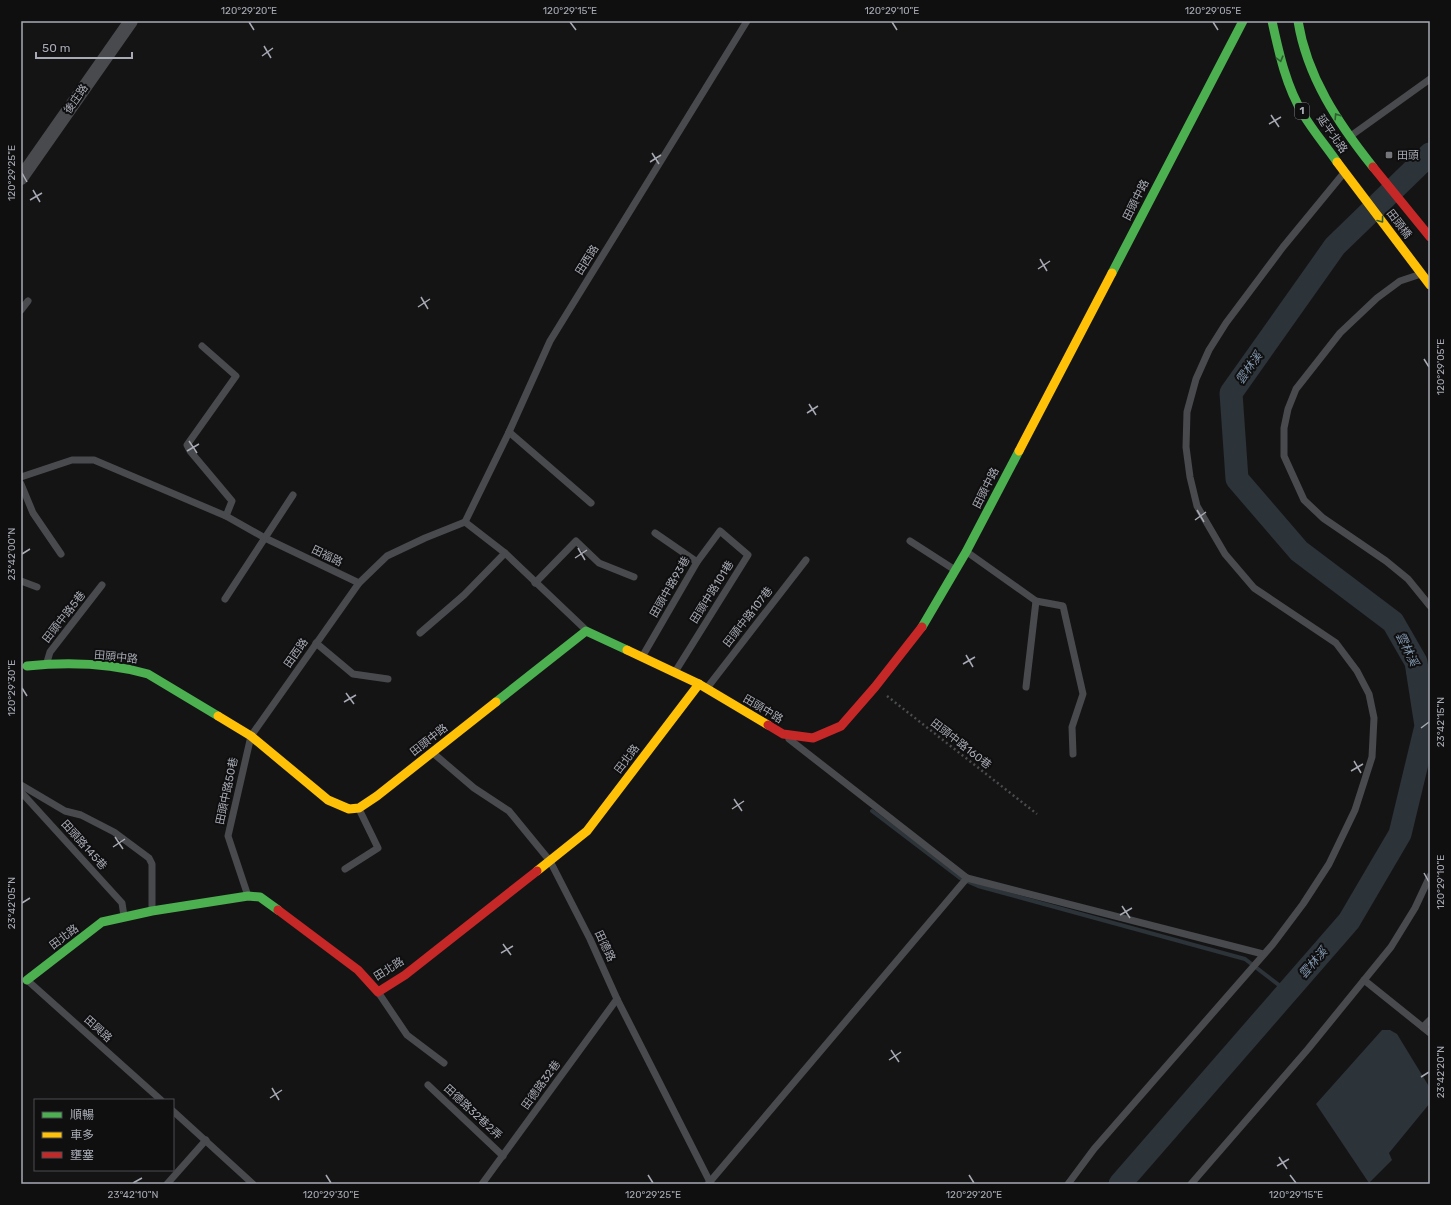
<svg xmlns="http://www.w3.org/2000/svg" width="1451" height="1205" viewBox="0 0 1451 1205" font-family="Rubik,'Noto Sans TC',sans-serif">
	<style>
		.water { fill: #2c3339 }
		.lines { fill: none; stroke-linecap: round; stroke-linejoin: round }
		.stream { stroke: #2c3339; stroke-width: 4 }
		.river { stroke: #2c3339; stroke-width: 23 }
		.path { stroke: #4a4c4e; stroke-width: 2.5; stroke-dasharray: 2 3; stroke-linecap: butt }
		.lane { stroke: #494a4d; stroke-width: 7 }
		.street { stroke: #494a4d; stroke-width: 14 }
		.fast { stroke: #4caf50; stroke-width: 9 }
		.slow { stroke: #ffc107; stroke-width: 9 }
		.jam { stroke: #c62828; stroke-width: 9 }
		.oneway { stroke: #2e5f30 }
		.ticks { fill: none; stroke: #a7aab4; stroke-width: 1.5 }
		.poi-dot { fill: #74767c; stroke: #0f0f10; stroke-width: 1.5 }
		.labels { text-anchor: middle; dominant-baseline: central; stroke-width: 4; stroke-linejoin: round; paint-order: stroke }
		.shield { fill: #0f0f10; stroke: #797c83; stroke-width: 1 }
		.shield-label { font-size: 10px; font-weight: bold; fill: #a7aab4 }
		.street-label { font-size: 11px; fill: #a7aab4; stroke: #0f0f10 }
		.poi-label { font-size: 11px; fill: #a7aab4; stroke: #0f0f10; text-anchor: start }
		.water-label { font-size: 12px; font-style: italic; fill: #8196ad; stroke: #0f0f10 }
		.neatline { fill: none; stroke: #a7aab4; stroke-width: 1.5 }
		.ticks-label { font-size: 10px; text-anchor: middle; fill: #a7aab4 }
	</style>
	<rect width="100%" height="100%" fill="#141415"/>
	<path class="water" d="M1382 1030H1390L1397 1034 1430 1088V1103L1389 1153 1392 1160 1369 1183 1316 1104Z"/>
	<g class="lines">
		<path class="stream" d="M872 811 960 878 978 886 1245 959 1288 992"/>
		<path class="river" d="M1120 1184 1349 921 1400 834 1426 726 1416 662 1393 622 1299 551 1237 479 1231 393 1335 246 1430 154"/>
		<path class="path" d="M887 696 1037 814"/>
		<g class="lane">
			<path d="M1352 135 1430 79"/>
			<path d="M1418 275 1400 281 1377 298 1340 333 1296 389 1288 409 1284 428V456L1304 500 1323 518 1386 561 1408 579 1430 606"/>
			<path d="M21 310 28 301"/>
			<path d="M202 346 236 376 187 445 190 451 232 501 226 516"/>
			<path d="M509 432 591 503"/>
			<path d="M21 477 72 460H94L226 516 265 538 359 583"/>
			<path d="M21 484 33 513 61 554"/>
			<path d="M465 522 509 432 550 341 747 21"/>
			<path d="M655 533 697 562"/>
			<path d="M910 541 955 570"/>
			<path d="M967 552 1036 601 1063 606 1083 694 1072 727 1073 754"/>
			<path d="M21 581 37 587"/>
			<path d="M535 583 576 541 599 563 634 577"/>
			<path d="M225 599 293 495"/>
			<path d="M420 633 464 595 505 553"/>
			<path d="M316 643 353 674 388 679"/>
			<path d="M642 657 697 562 720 531 748 555 675 672"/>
			<path d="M47 662 50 652 102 585"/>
			<path d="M1026 687 1036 601"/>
			<path d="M707 688 806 560"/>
			<path d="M789 739 967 878"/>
			<path d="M433 753 474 788 509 811 550 861 590 939 617 999 711 1184"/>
			<path d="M21 785 65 811 81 815 114 832 149 858 152 864V910"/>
			<path d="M21 792 122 903 124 916"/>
			<path d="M345 869 378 848 359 809"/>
			<path d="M248 896 228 836 251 736 359 583 387 556 425 538 465 522 505 553 586 630"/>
			<path d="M27 980 161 1100"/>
			<path d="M1364 980 1430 1033"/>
			<path d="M378 992 407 1035 444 1063"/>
			<path d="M1423 1027 1430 1020"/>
			<path d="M428 1085 503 1156"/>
			<path d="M173 1111 253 1184"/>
			<path d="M167 1184 206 1140"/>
			<path d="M482 1184 617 999"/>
			<path d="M708 1184 967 878 1263 954"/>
			<path d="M1068 1184 1094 1149 1273 944 1303 904 1329 864 1355 810 1372 757 1374 718 1369 694 1357 671 1336 643 1254 588 1225 554 1197 506 1190 477 1186 447 1187 412 1196 379 1209 350 1226 323 1283 247 1343 174"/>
			<path d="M1191 1184 1308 1049 1391 947 1415 908 1430 876"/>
		</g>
		<path class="street" d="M21 178 131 21"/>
		<g class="fast">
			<path d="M1272 21C1279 53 1286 86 1303 114 1313 131 1326 146 1337 162"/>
			<path d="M1298 21C1307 77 1338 123 1373 167"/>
			<path d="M1112 273 1243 21"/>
			<path d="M922 627 966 552 1019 451"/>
			<path d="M27 666C67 662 109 663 148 674L218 716"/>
			<path d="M496 702 586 631 627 650"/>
			<path d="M27 980 102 922 152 911 248 896 260 897 278 910"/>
		</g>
		<g class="slow">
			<path d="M1337 162 1430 285"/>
			<path d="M1019 451 1112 273"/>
			<path d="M627 650 699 684 768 725"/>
			<path d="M218 716 251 736 328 800 349 809 359 808 377 796 496 702"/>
			<path d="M537 871 587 831 699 684"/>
		</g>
		<g class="jam">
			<path d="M1373 167 1430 237"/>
			<path d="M768 725 783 734 813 738 841 726 875 687 922 627"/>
			<path d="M278 910 358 970 378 992 405 975 537 871"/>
		</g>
	</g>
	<defs><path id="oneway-chevron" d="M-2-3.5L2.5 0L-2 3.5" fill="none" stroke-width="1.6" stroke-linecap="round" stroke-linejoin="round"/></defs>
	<g class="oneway">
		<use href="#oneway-chevron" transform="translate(1280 59) rotate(75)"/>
		<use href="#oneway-chevron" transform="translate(1337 116) rotate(-123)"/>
		<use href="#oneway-chevron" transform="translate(1381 220) rotate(53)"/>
	</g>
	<path class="ticks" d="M249 22 254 30M570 22 576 30M892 22 897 30M1213 22 1218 30M264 46 271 58M262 56 273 48M1271 115 1279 127M1269 124 1281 117M652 153 659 164M650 162 661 155M22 173 27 182M33 190 40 202M30 200 42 193M1040 259 1047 271M1038 269 1050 261M421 297 428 309M418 307 430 299M1424 359 1429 367M809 404 816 415M807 413 818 406M189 441 197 453M187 451 199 444M1197 510 1204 522M1195 520 1206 512M578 548 585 560M22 554 30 549M575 558 587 550M966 655 973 667M963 664 975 657M22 688 27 696M346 693 354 704M344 702 356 695M1421 728 1429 722M1354 761 1361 773M1351 771 1363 764M734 799 742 811M732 809 744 801M115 837 123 849M113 847 125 839M1424 873 1429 882M22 903 30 898M1122 906 1130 918M1120 915 1132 908M503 944 511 955M501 953 513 946M891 1050 899 1062M889 1060 901 1052M1421 1077 1429 1072M272 1088 279 1100M270 1098 282 1090M1279 1157 1287 1169M1277 1166 1289 1159M326 1175 331 1183M648 1175 653 1183M969 1175 974 1183M1290 1175 1296 1183M133 1183 142 1178"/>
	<rect class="poi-dot" x="1385" y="151" width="8" height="8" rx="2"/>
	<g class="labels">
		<rect class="shield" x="1295" y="103" width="14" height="16" rx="3"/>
		<g class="shield-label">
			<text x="1302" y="111">1</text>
		</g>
		<g class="street-label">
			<text transform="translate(76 99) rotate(-55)">後庄路</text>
			<text transform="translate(1332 134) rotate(55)">延平北路</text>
			<text transform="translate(1136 200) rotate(-63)">田頭中路</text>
			<text transform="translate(1399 224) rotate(53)">田頭橋</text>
			<text transform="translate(587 260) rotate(-58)">田西路</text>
			<text transform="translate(986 488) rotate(-63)">田頭中路</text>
			<text transform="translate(327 556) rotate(26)">田福路</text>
			<text transform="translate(670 587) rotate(-60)">田頭中路93巷</text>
			<text transform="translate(712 592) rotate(-58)">田頭中路101巷</text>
			<text transform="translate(64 617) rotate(-52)">田頭中路5巷</text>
			<text transform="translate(748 617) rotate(-52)">田頭中路107巷</text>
			<text transform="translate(296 653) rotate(-55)">田西路</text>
			<text transform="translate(116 657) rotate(6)">田頭中路</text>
			<text transform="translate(763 709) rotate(31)">田頭中路</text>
			<text transform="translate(429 740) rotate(-38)">田頭中路</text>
			<text transform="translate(961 744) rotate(38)">田頭中路160巷</text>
			<text transform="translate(627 759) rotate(-53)">田北路</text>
			<text transform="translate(227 791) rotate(-78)">田頭中路50巷</text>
			<text transform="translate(84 845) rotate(48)">田頭路145巷</text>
			<text transform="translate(64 937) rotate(-37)">田北路</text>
			<text transform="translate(605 946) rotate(65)">田德路</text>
			<text transform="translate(389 969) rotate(-32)">田北路</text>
			<text transform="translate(98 1029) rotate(42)">田興路</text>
			<text transform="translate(541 1085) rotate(-54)">田德路32巷</text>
			<text transform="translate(473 1112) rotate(43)">田德路32巷2弄</text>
		</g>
		<g class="poi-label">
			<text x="1397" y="155">田頭</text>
		</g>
		<g class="water-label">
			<text transform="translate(1249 368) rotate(-55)">雲林溪</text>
			<text transform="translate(1407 649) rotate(64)">雲林溪</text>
			<text transform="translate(1313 963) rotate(-49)">雲林溪</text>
		</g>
	</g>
	<rect width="1451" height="1205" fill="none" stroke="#0f0f10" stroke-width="44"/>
	<rect x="34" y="1099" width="140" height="72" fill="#0f0f10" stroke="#4c4d52"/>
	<rect x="42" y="1112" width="20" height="6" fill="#4caf50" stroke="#4c4d52"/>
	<text x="70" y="1119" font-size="12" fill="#a7aab4">順暢</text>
	<rect x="42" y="1132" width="20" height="6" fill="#ffc107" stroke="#4c4d52"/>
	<text x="70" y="1139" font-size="12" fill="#a7aab4">車多</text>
	<rect x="42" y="1152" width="20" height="6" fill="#c62828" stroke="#4c4d52"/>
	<text x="70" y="1159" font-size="12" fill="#a7aab4">壅塞</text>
	<path d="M36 52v6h96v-6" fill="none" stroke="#a7aab4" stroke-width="2"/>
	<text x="42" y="52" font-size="12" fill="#a7aab4" stroke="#0f0f10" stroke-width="3" paint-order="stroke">50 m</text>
	<rect x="22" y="22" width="1407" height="1161" class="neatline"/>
	<g class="ticks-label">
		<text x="249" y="14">120°29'20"E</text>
		<text x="570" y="14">120°29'15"E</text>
		<text x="892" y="14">120°29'10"E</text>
		<text x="1213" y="14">120°29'05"E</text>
		<text transform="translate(11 173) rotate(-90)" y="4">120°29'25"E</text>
		<text transform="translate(1440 367) rotate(-90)" y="4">120°29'05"E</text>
		<text transform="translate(11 554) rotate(-90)" y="4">23°42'00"N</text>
		<text transform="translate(11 688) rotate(-90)" y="4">120°29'30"E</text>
		<text transform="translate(1440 722) rotate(-90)" y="4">23°42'15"N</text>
		<text transform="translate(1440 882) rotate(-90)" y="4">120°29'10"E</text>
		<text transform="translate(11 903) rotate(-90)" y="4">23°42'05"N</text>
		<text transform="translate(1440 1072) rotate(-90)" y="4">23°42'20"N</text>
		<text x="133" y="1198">23°42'10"N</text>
		<text x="331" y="1198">120°29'30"E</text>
		<text x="653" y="1198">120°29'25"E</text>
		<text x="974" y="1198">120°29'20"E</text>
		<text x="1296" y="1198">120°29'15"E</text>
	</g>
</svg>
